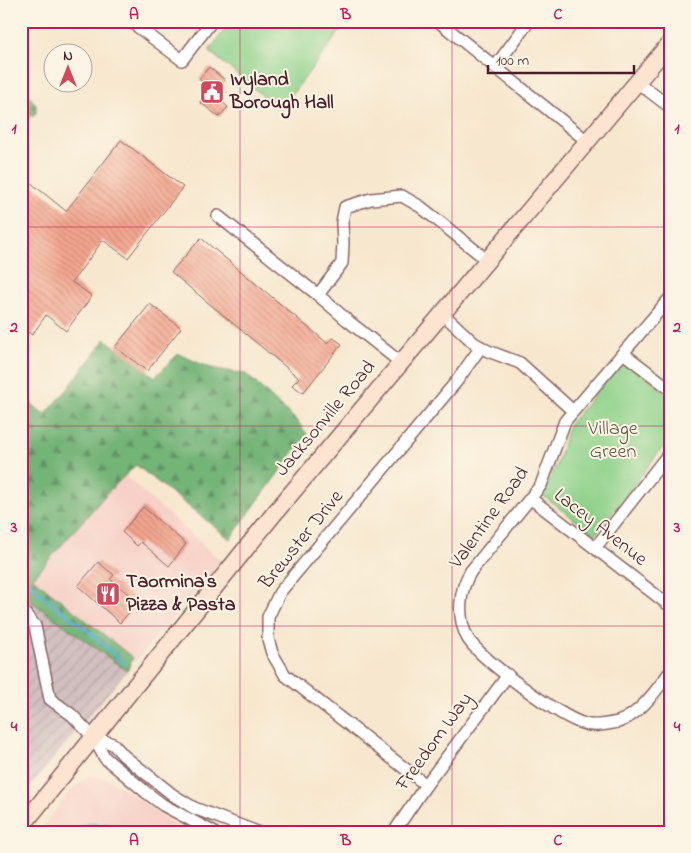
<svg xmlns="http://www.w3.org/2000/svg" width="691" height="853" viewBox="0 0 691 853" font-family="'Indie Flower',sans-serif">
	<style>
		.built { fill: #f7d1c8 }
		.industrial { fill: url(#industrial-furrows) }
		.forest { fill: url(#forest-firs); stroke: #5e6a51 }
		.park { fill: #8fd28b; stroke: #6c785b }
		.water { fill: url(#water-waves); stroke: #516880 }
		.lines { fill: none; stroke-linecap: round; stroke-linejoin: round }
		.stream { stroke: #58b1d5; stroke-width: 3 }
		.building { fill: url(#building-back-hatch) }
		.street-casing { stroke: #876564; stroke-width: 14 }
		.secondary-casing { stroke: #876564; stroke-width: 19 }
		.street { stroke: #fff; stroke-width: 11 }
		.secondary { stroke: #fde4d0; stroke-width: 16 }
		.grid { fill: none; stroke: #c2185b; stroke-width: 1; stroke-opacity: 0.55 }
		.labels { text-anchor: middle; dominant-baseline: central; stroke-width: 4; stroke-linejoin: round; paint-order: stroke }
		.poi-label { font-size: 20px; font-weight: bold; fill: #4a1f2b; stroke: #fcf5e5; text-anchor: start }
		.street-label { font-size: 20px; fill: #4a1f2b; stroke: #fcf5e5 }
		.park-label { font-size: 20px; fill: #5f5548; stroke: #fcf5e5 }
		.neatline { fill: none; stroke: #c2185b; stroke-width: 2 }
		.grid-label { font-size: 16px; text-anchor: middle; font-weight: bold; fill: #c2185b }
	</style>
	<defs>
		<pattern id="industrial-furrows" width="10" height="10" patternUnits="userSpaceOnUse" patternTransform="scale(1.25)"><rect width="10" height="10" fill="#d2bfc0"/><path d="M-1 1l2-2M0 10L10 0M9 11l2-2" fill="none" stroke="#b6a4a5"/></pattern>
		<pattern id="forest-firs" width="22" height="20" patternUnits="userSpaceOnUse" patternTransform="scale(1.25)"><rect width="22" height="20" fill="#73b477"/><path d="M5 1l3.5 6h-7zM16 11l3.5 6h-7z" fill="#609262"/></pattern>
		<pattern id="water-waves" width="16" height="10" patternUnits="userSpaceOnUse" patternTransform="scale(1.25)"><rect width="16" height="10" fill="#58b1d5"/><path d="M0 5q4-4 8 0t8 0" fill="none" stroke="#4b8fad"/></pattern>
		<pattern id="building-back-hatch" width="6" height="6" patternUnits="userSpaceOnUse" patternTransform="scale(1.25)"><rect width="6" height="6" fill="#f3a68f"/><path d="M-1 5l2 2M0 0l6 6M5-1l2 2" fill="none" stroke="#c78775"/></pattern>
	</defs>
	<rect width="100%" height="100%" fill="#fcf5e5"/>
	<filter id="ink" filterUnits="userSpaceOnUse"><feTurbulence type="fractalNoise" baseFrequency=".02" numOctaves="2"/><feDisplacementMap in="SourceGraphic" scale="10" xChannelSelector="R" yChannelSelector="G"/><feConvolveMatrix kernelMatrix="1 2 1 2 8 2 1 2 1" color-interpolation-filters="sRGB"/></filter>
	<filter id="wash" filterUnits="userSpaceOnUse"><feTurbulence type="fractalNoise" baseFrequency=".0096" numOctaves="4" result="noise"/><feDisplacementMap in="SourceGraphic" scale="20" xChannelSelector="R" yChannelSelector="G"/><feGaussianBlur stdDeviation="1.12" result="paint"/><feColorMatrix in="noise" values="0 0 0 0 0 0 0 0 0 0 0 0 0 0 0 0 0 1.4 0 .05"/><feComposite in="paint" operator="in"/></filter>
	<g filter="url(#wash)">
		<rect width="100%" height="100%" fill="#f7e7ce"/>
		<g class="built">
			<path d="M124 475 221 561 136 661 33 579 109 491Z"/>
			<path d="M88 776 106 778 128 791 172 823 191 832H39L69 792Z"/>
		</g>
		<path class="industrial" d="M21 594 127 671 21 797Z"/>
		<g class="forest">
			<path d="M21 88 36 104V113L21 122Z"/>
			<path d="M105 339 155 377 178 354 211 368 246 374 298 422 307 434 230 539 136 465 109 491 33 578 133 658 127 671 21 594V395L45 415 67 390Z"/>
		</g>
		<g class="park">
			<path d="M231 21H348L280 110 209 51Z"/>
			<path d="M625 360 670 396V438L595 535 542 495 558 461 569 424Z"/>
		</g>
		<path class="water" d="M86 824C101 824 120 822 133 832H69Z"/>
		<g class="lines">
			<path class="stream" d="M21 579 31 584 38 592 93 635 124 663"/>
		</g>
		<g id="blocks">
			<g class="building">
				<path d="M209 67 225 80 215 93 199 79Z"/>
				<path d="M209 91 228 107 219 117 200 102Z"/>
				<path d="M121 140 183 187 128 258 103 240 72 282 92 296 66 331 46 315 32 335 21 327V175L66 211Z"/>
				<path d="M201 238 327 343 333 338 342 344 303 393 292 385 299 378 171 272Z"/>
				<path d="M150 304 181 328 147 371 115 347Z"/>
				<path d="M143 507 186 544 169 566 141 542 137 546 122 532Z"/>
				<path d="M98 562 114 575 110 579 138 602 120 623 78 586Z"/>
			</g>
		</g>
	</g>
	<g filter="url(#ink)">
		<use href="#blocks" fill-opacity="0" stroke="#876564" stroke-width="1"/>
		<g class="lines">
			<defs>
				<g id="street">
					<path d="M130 21 182 60 212 21"/>
					<path d="M438 21 587 141"/>
					<path d="M495 67 529 21"/>
					<path d="M637 82 670 107"/>
					<path d="M218 216 318 295"/>
					<path d="M670 298 565 421 541 485 471 571C459 590 457 616 467 637 477 657 562 719 585 724 595 727 608 724 618 722 640 715 657 689 670 672"/>
					<path d="M443 314 474 343 488 351 520 363 573 411"/>
					<path d="M623 353 670 389"/>
					<path d="M400 362 347 320 318 295 342 263 343 243 342 222 345 207 371 199 402 196 421 207 487 260"/>
					<path d="M530 498 670 606"/>
					<path d="M595 548 670 452"/>
					<path d="M21 609 35 626 50 699 72 715 93 737 105 758 147 793 163 805 213 832"/>
					<path d="M93 737 113 744 124 756 173 795 194 808 257 832"/>
					<path d="M426 785 285 675 272 653 268 639V617L280 592 456 382 481 347"/>
					<path d="M394 832 426 785 508 675"/>
				</g>
				<path id="secondary" d="M21 827 273 515 670 43"/>
			</defs>
			<use href="#street" class="street-casing"/>
			<use href="#secondary" class="secondary-casing"/>
			<use href="#street" class="street"/>
			<use href="#secondary" class="secondary"/>
		</g>
	</g>
	<path class="grid" d="M240 21V832M452 21V832M21 227H670M21 426H670M21 626H670"/>
	<defs>
		<symbol id="civic-square" viewBox="-11 -11 22 22"><rect x="-9" y="-9" width="18" height="18" rx="4" fill="#d1495b" stroke="#fcf5e5"/><path d="M-.6-6.5H3V-4.5H.6V-3L4-1V1h2V6H-6V1h2V-1L-.6-3ZM-1.2 2.5V6h2.4V2.5Z" fill="#fff"/></symbol>
		<symbol id="restaurant-square" viewBox="-11 -11 22 22"><rect x="-9" y="-9" width="18" height="18" rx="4" fill="#d1495b" stroke="#fcf5e5"/><path d="M-5-6h1v4h1v-4h1v4h1v-4h1v5L-1.5 .5V6h-2V.5L-5-1ZM5-6V6H3V1.5H1.5Q1.5-4 5-6Z" fill="#fff"/></symbol>
	</defs>
	<g fill-rule="evenodd">
		<use href="#civic-square" x="198" y="78" width="28" height="28"/>
		<use href="#restaurant-square" x="94" y="580" width="28" height="28"/>
	</g>
	<g class="labels">
		<g class="poi-label">
			<text x="230" y="80">Ivyland<tspan x="230" dy="23">Borough Hall</tspan></text>
			<text x="126" y="582">Taormina's<tspan x="126" dy="23">Pizza &amp; Pasta</tspan></text>
		</g>
		<g class="street-label">
			<text transform="translate(326 419) rotate(-50)">Jacksonville Road</text>
			<text transform="translate(490 518) rotate(-54)">Valentine Road</text>
			<text transform="translate(600 528) rotate(38)">Lacey Avenue</text>
			<text transform="translate(302 540) rotate(-51)">Brewster Drive</text>
			<text transform="translate(435 742) rotate(-54)">Freedom Way</text>
		</g>
		<g class="park-label">
			<text x="613" y="429">Village<tspan x="613" dy="23">Green</tspan></text>
		</g>
	</g>
	<rect width="691" height="853" fill="none" stroke="#fcf5e5" stroke-width="55"/>
	<g transform="translate(68 68)"><circle r="24" fill="#fcf5e5" stroke="#b59f9b"/>
	<path d="M0-4L9 19L0 12L-9 19Z" fill="#d1495b"/>
	<text y="-8" font-size="14" font-weight="bold" text-anchor="middle" fill="#4a1f2b">N</text>
	</g>
	<path d="M488 65v8h146v-8" fill="none" stroke="#4a1f2b" stroke-width="2.5"/>
	<text x="496" y="65" font-size="15" fill="#4a1f2b" stroke="#fcf5e5" stroke-width="4" paint-order="stroke">100 m</text>
	<rect x="28" y="28" width="636" height="798" class="neatline"/>
	<g class="grid-label">
		<text x="134" y="19">A</text>
		<text x="346" y="19">B</text>
		<text x="558" y="19">C</text>
		<text x="14" y="133">1</text>
		<text x="677" y="133">1</text>
		<text x="14" y="332">2</text>
		<text x="677" y="332">2</text>
		<text x="14" y="532">3</text>
		<text x="677" y="532">3</text>
		<text x="14" y="731">4</text>
		<text x="677" y="731">4</text>
		<text x="134" y="845">A</text>
		<text x="346" y="845">B</text>
		<text x="558" y="845">C</text>
	</g>
</svg>
